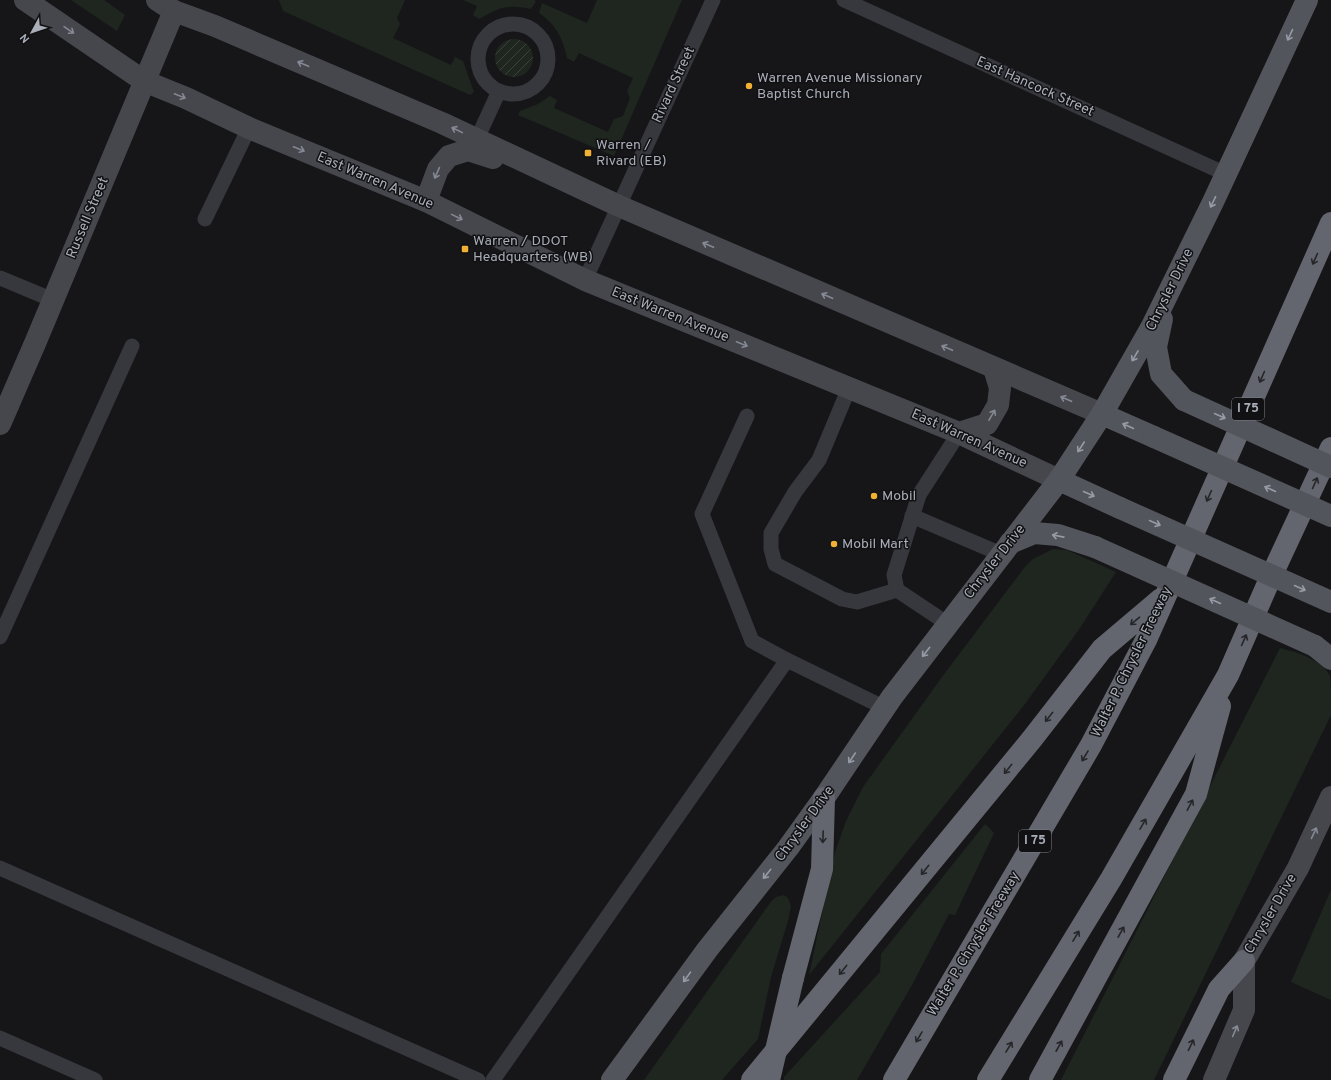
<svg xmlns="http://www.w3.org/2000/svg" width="1331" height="1080" viewBox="0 0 1331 1080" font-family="Overpass,sans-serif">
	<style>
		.green { fill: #1e261f }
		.garden { fill: url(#garden-furrows) }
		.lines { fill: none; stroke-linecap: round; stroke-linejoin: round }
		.lane { stroke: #37383d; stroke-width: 15 }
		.secondary { stroke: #45474d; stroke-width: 22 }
		.primary { stroke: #53555c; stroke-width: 22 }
		.highway { stroke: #63666e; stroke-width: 22 }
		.primary-bridge { stroke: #53555c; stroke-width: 22 }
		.highway-bridge { stroke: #63666e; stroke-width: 22 }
		.oneway { stroke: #858993 }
		.oneway2 { stroke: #979ba6 }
		.oneway3 { stroke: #26262a }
		.poi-dot { fill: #f2b134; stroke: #111113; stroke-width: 1.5 }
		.labels { text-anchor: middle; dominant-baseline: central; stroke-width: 3; stroke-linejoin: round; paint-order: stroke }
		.shield { fill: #111113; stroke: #7b7e86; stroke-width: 1 }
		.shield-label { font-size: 13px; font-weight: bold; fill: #a8adb8 }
		.poi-label { font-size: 14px; fill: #a8adb8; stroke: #111113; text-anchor: start }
		.street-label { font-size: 14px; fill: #a8adb8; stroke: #111113 }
	</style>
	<defs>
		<pattern id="garden-furrows" width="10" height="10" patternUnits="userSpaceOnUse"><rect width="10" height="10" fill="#1e261f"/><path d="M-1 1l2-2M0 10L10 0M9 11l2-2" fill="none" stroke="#3c433d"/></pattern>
	</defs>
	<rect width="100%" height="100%" fill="#161618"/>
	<g class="green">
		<path d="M71 0H104L125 15 117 31Z"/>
		<path d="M279 0H405L397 18 400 24 393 38 451 65 455 57 463 61 474 92 470 95 283 11Z"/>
		<path d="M463 0H534L536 1 531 9C506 4 501 7 479 19L473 15 477 6Z"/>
		<path d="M597 0H682L614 156 518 115 520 111 538 104 550 96 557 100 554 108 608 132 614 119 623 116 630 98 627 91 633 78 579 53 574 62 567 58C563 39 556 24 539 13L542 3 587 23Z"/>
		<path d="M1053 549 1067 550 1116 572 1080 628 1025 704 809 975 835 852 846 821 863 787 942 677 1024 568 1033 559Z"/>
		<path d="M1280 648C1296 652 1324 660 1330 677 1331 684 1331 706 1331 715L1154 1080H1061Z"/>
		<path d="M985 824 994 833 955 915 949 914 912 985 857 1080H784V1077L880 972 881 954Z"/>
		<path d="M1331 890V1000L1291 982Z"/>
		<path d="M784 895 788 898 791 906 788 921 771 977 758 1039 722 1080H644L770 903 776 897Z"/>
	</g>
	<circle class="garden" cx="514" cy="58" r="19"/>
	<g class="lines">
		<g class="lane">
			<path d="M844 0 1226 174"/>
			<circle cx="513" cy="59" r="35"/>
			<path d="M477 139 499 91"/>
			<path d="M205 219 249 128"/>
			<path d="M0 278 53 300"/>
			<path d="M585 280 713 0"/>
			<path d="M849 388 819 460 795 492 771 533V549L775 564 842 599 857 602 897 590"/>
			<path d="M747 416 702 514 752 641 787 660"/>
			<path d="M912 516 1001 554"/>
			<path d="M948 624 897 590 894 575 919 495 959 433"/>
			<path d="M0 637 132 346"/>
			<path d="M0 868 478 1080"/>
			<path d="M0 1038 95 1080"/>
			<path d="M493 1080 787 660 885 708"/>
		</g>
		<g class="secondary">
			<path d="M25 0 144 81 186 98 249 128 426 201 585 280 959 433 1059 480"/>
			<path d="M157 0 174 11 215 26 442 123 619 206 1102 414"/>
			<path d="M426 201 438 169 449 156 468 150 493 158"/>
			<path d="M0 424 36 341 174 11"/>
			<path d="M959 433 987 424 998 405 1000 388 994 368"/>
			<path d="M1214 1080 1244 1010V961L1298 868 1331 797"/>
		</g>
		<g class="primary">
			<path d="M1162 319 1156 347 1161 374 1184 400"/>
			<path d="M1102 414 1154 437"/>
			<path d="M1059 480 1120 508"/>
			<path d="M1010 543 1034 533 1058 535 1095 547"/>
			<path d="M1315 646 1331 659"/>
			<path d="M612 1080 707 950 788 848 824 798 892 697 1059 480 1102 414 1151 328 1213 202 1307 0"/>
		</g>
		<g class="highway">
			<path d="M793 978 822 869 824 798"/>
			<path d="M752 1080 1032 739 1102 649 1161 599"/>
			<path d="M894 1080 1091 745 1146 640 1331 223"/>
			<path d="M988 1080 1111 879 1228 675 1269 581 1331 448"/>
			<path d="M1040 1080 1196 794 1220 706"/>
			<path d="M1174 1080 1219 989 1244 961"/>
		</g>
		<g class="primary-bridge">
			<path d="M1184 400 1331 467"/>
			<path d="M1154 437 1331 516"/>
			<path d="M1120 508 1331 602"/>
			<path d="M1095 547 1315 646"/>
		</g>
		<path class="highway-bridge" d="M769 1080 793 978"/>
	</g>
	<defs><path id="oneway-shaft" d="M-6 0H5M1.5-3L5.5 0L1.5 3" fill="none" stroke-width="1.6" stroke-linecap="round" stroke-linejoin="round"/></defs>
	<g class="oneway">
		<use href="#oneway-shaft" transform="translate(69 30) rotate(34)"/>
		<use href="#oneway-shaft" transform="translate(303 64) rotate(-157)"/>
		<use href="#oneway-shaft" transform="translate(180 96) rotate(22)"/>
		<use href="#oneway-shaft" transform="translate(457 130) rotate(-154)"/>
		<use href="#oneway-shaft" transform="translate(299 149) rotate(22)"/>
		<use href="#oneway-shaft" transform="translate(437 173) rotate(114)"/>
		<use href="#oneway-shaft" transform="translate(457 217) rotate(26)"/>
		<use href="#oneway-shaft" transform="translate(708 245) rotate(-157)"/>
		<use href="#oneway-shaft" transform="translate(827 296) rotate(-157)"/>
		<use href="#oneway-shaft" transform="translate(742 344) rotate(22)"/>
		<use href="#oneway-shaft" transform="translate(947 348) rotate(-157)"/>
		<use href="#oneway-shaft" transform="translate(1066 399) rotate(-157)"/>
		<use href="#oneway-shaft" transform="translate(992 415) rotate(-60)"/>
		<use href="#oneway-shaft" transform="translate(1314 833) rotate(-65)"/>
		<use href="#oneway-shaft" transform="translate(1235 1031) rotate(-67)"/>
	</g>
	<g class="oneway2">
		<use href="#oneway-shaft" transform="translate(1290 35) rotate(115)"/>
		<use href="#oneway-shaft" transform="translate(1213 202) rotate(116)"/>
		<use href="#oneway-shaft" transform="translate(1135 356) rotate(120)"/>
		<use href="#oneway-shaft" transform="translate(1220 416) rotate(24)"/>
		<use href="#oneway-shaft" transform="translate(1128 426) rotate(-156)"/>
		<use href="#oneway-shaft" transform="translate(1081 447) rotate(123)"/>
		<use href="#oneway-shaft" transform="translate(1270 489) rotate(-156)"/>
		<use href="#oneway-shaft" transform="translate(1089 494) rotate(24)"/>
		<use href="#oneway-shaft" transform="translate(1155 523) rotate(24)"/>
		<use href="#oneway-shaft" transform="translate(1058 536) rotate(-169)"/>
		<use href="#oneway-shaft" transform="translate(1300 588) rotate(24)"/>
		<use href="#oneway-shaft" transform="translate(1215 601) rotate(-156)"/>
		<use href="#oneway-shaft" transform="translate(926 652) rotate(128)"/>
		<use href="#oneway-shaft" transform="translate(852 758) rotate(124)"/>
		<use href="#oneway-shaft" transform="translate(767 874) rotate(129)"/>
		<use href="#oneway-shaft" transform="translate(687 977) rotate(126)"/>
	</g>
	<g class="oneway3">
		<use href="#oneway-shaft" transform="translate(1315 259) rotate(114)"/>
		<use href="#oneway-shaft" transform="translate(1262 377) rotate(114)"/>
		<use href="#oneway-shaft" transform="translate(1315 483) rotate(-66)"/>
		<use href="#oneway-shaft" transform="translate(1209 496) rotate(114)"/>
		<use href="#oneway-shaft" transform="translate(1135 621) rotate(140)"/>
		<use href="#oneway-shaft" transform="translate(1244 640) rotate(-66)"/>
		<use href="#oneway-shaft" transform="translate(1049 717) rotate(128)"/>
		<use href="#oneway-shaft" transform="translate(1085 756) rotate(121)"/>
		<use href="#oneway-shaft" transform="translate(1008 769) rotate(129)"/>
		<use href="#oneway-shaft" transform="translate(1190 805) rotate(-62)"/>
		<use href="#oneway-shaft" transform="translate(1143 824) rotate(-60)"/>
		<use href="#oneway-shaft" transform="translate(823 837) rotate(92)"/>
		<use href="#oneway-shaft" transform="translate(925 870) rotate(129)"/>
		<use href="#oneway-shaft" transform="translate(1121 932) rotate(-61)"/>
		<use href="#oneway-shaft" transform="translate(1076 936) rotate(-59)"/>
		<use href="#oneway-shaft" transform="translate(843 970) rotate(129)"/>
		<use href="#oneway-shaft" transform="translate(919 1037) rotate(121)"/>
		<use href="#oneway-shaft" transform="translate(1191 1045) rotate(-64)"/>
		<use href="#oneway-shaft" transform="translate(1059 1046) rotate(-61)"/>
		<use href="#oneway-shaft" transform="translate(1009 1047) rotate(-59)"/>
	</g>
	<g class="poi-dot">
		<circle cx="749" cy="86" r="4"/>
		<rect x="584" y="149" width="8" height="8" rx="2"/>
		<rect x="461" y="245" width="8" height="8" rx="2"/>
		<circle cx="874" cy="496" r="4"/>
		<circle cx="834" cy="544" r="4"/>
	</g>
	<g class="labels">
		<g class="shield">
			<rect x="1232" y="398" width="32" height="22" rx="3"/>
			<rect x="1019" y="830" width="32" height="22" rx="3"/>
		</g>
		<g class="shield-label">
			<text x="1248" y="409">I 75</text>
			<text x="1035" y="841">I 75</text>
		</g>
		<g class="poi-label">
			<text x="757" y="78">Warren Avenue Missionary<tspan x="757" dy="16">Baptist Church</tspan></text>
			<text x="596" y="145">Warren /<tspan x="596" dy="16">Rivard (EB)</tspan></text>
			<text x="473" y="241">Warren / DDOT<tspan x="473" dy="16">Headquarters (WB)</tspan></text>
			<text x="882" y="496">Mobil</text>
			<text x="842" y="544">Mobil Mart</text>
		</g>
		<g class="street-label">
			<text transform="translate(674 85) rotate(-65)">Rivard Street</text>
			<text transform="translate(1035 87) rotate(24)">East Hancock Street</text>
			<text transform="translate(375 181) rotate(23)">East Warren Avenue</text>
			<text transform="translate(88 218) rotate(-67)">Russell Street</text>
			<text transform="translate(1170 290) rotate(-64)">Chrysler Drive</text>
			<text transform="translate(670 315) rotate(22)">East Warren Avenue</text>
			<text transform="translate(969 439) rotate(24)">East Warren Avenue</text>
			<text transform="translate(995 562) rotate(-52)">Chrysler Drive</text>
			<text transform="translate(1132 662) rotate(-64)">Walter P. Chrysler Freeway</text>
			<text transform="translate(805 824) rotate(-54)">Chrysler Drive</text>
			<text transform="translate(1271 914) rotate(-60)">Chrysler Drive</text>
			<text transform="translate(974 944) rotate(-59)">Walter P. Chrysler Freeway</text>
		</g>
	</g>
	<g transform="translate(32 32) rotate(230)" stroke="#111113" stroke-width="3" paint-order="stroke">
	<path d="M0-3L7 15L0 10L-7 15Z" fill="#a8adb8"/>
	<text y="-6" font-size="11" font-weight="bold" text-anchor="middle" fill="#a8adb8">N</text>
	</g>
</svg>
